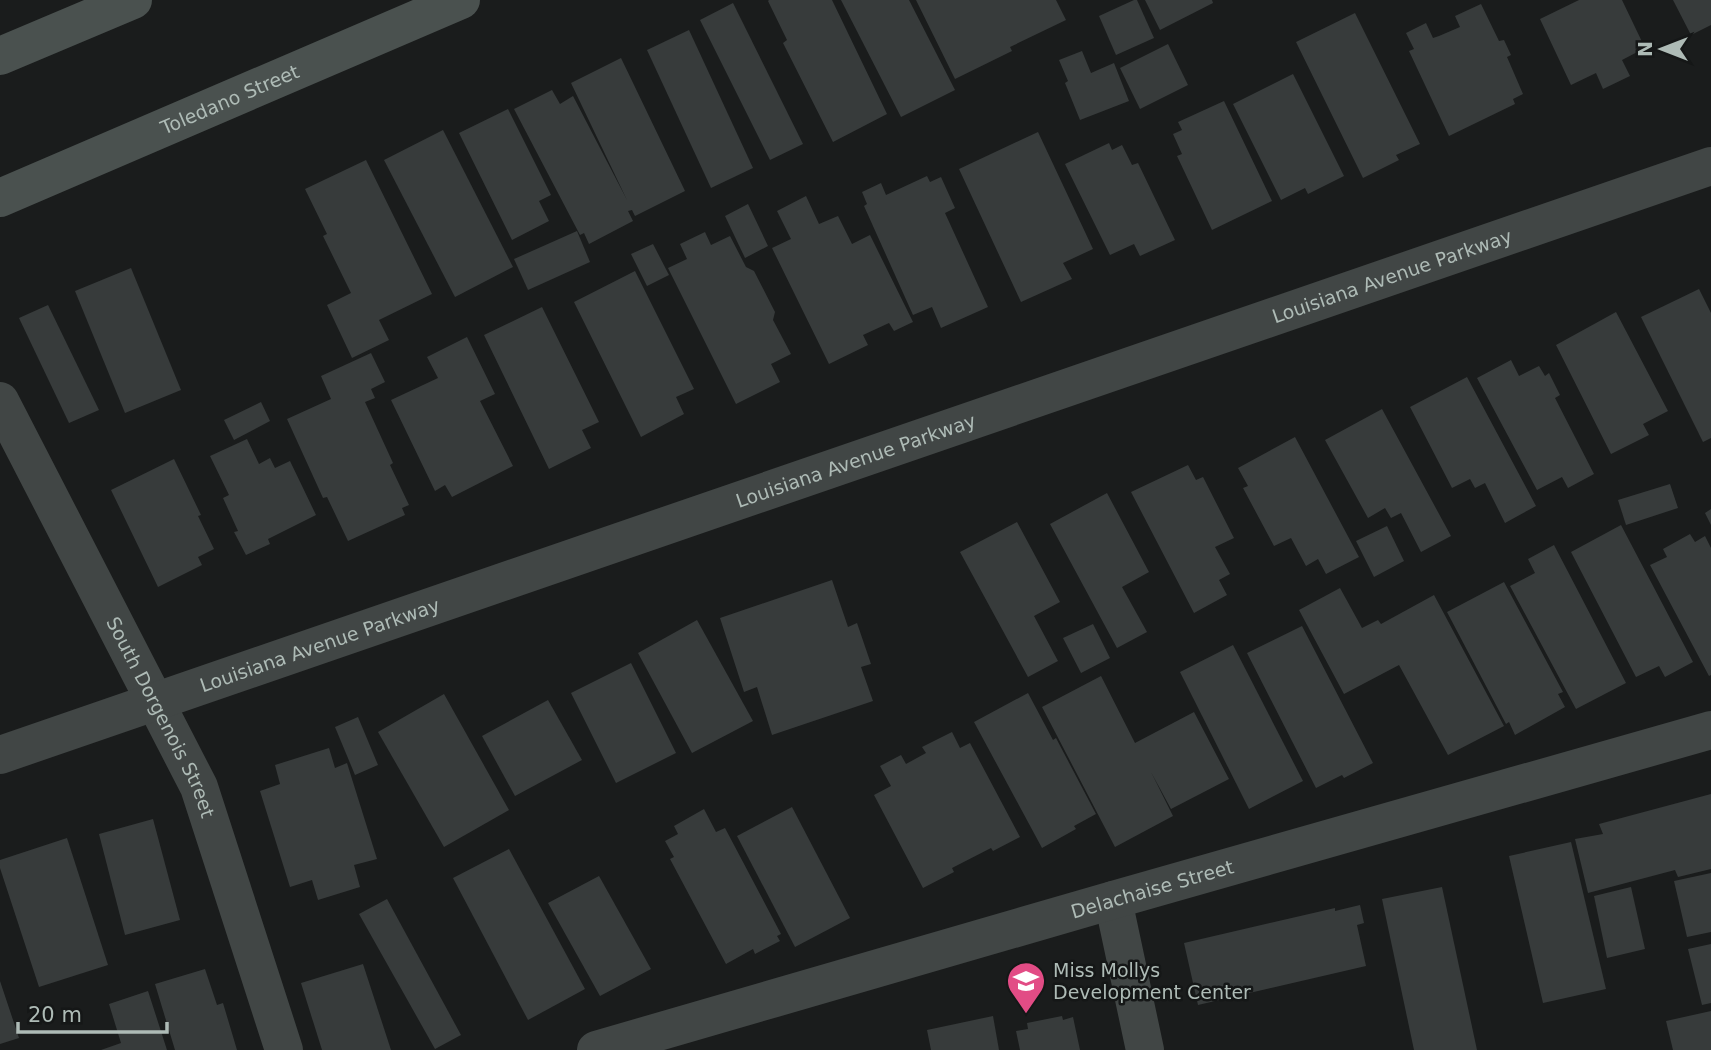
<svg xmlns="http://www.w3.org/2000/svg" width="1711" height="1050" viewBox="0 0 1711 1050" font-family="'DejaVu Sans',sans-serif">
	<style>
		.building { fill: #373b3b }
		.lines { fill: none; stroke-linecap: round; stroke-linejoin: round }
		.street { stroke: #414645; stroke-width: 38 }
		.secondary { stroke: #4a514f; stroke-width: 38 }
		.labels { text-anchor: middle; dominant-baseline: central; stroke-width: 5; stroke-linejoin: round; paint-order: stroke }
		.street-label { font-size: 19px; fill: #aebbb6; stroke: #151717 }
		.poi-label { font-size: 19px; fill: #aebbb6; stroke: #151717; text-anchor: start }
	</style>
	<rect width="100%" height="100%" fill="#1a1c1c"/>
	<g class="building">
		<path d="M769 0H832L887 114 833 142 783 43 787 40 768 1Z"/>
		<path d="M841 0H909L955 90 901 117Z"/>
		<path d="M916 0H1056L1066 20 1010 47 1012 51 955 79Z"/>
		<path d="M1134 0H1137L1154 38 1116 55 1099 16Z"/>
		<path d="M1145 0H1212L1213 3 1160 30Z"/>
		<path d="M1579 0H1622L1645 48 1622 60 1630 76 1603 89 1596 73 1571 85 1540 19Z"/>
		<path d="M1673 0H1711V25L1691 35Z"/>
		<path d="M733 3 803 144 770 160 700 20Z"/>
		<path d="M1481 4 1499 41 1504 40 1511 55 1507 57 1523 94 1513 99 1515 104 1449 136 1409 51 1414 49 1406 33 1426 23 1433 38 1439 36 1460 27 1455 16Z"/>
		<path d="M1355 13 1420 144 1396 155 1399 160 1363 178 1296 42Z"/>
		<path d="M689 30 753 168 711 188 647 50Z"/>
		<path d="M1168 44 1188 85 1140 109 1120 68Z"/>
		<path d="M1082 51 1091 73 1114 63 1129 101 1080 120 1065 83 1068 81 1059 60Z"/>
		<path d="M621 58 685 191 635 216 632 210 628 211 633 221 589 244 584 233 580 235 514 109 552 90 560 104 573 96 627 200 571 83Z"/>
		<path d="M1293 74 1344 176 1308 194 1305 188 1281 200 1233 104Z"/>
		<path d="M1224 101 1272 201 1212 230 1177 156 1182 154 1173 134 1182 130 1178 122Z"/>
		<path d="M508 109 551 195 539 201 549 221 512 240 459 133Z"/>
		<path d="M443 130 513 267 455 297 384 160Z"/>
		<path d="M1038 132 1093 249 1063 263 1072 279 1021 302 959 169Z"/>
		<path d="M1109 143 1112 150 1122 145 1132 165 1138 163 1175 240 1140 256 1134 244 1110 255 1065 164Z"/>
		<path d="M366 160 432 294 379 320 389 340 352 358 327 305 351 293 323 236 327 234 305 189Z"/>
		<path d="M927 176 930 182 941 177 955 208 945 213 988 307 941 328 932 307 913 315 864 206 867 204 862 192 881 183 886 195Z"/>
		<path d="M806 196 819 224 838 216 852 244 870 235 913 322 894 331 889 323 863 335 868 345 829 364 772 248 791 239 777 211Z"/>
		<path d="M748 204 768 246 745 258 725 216Z"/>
		<path d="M577 231 590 262 528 290 514 259Z"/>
		<path d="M705 232 711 245 730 236 746 267 754 271 775 312 773 320 791 354 771 364 780 382 736 404 668 268 687 259 680 244Z"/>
		<path d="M653 244 669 275 647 286 631 254Z"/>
		<path d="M131 268 181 390 125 413 75 291Z"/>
		<path d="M635 271 694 389 676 397 684 414 641 437 574 302Z"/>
		<path d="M1699 289 1711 313V438L1703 442 1641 317Z"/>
		<path d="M48 305 99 410 69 423 19 318Z"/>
		<path d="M542 307 599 422 582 430 591 448 549 469 484 335Z"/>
		<path d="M1616 312 1668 411 1643 424 1649 435 1611 454 1556 345Z"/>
		<path d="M467 337 495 394 480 401 513 466 452 497 445 485 435 491 391 400 438 378 427 357Z"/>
		<path d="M371 353 385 382 371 389 375 398 365 402 393 463 390 465 409 505 402 508 405 515 348 541 327 497 323 498 287 419 331 399 321 376Z"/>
		<path d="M1511 360 1519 376 1539 366 1545 376 1549 373 1560 395 1555 398 1594 474 1568 488 1562 477 1537 490 1477 378Z"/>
		<path d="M1467 377 1536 506 1505 523 1485 483 1475 488 1470 479 1452 488 1410 407Z"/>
		<path d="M261 402 270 421 234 440 224 420Z"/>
		<path d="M1382 409 1451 536 1421 552 1401 513 1391 518 1385 508 1368 518 1325 440Z"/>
		<path d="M1295 437 1359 557 1326 574 1318 559 1306 566 1291 538 1274 546 1243 488 1248 486 1238 468Z"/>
		<path d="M247 439 259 464 270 458 275 468 290 461 316 515 268 539 270 544 246 555 234 532 238 531 223 498 229 495 210 456Z"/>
		<path d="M174 459 201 515 198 516 214 549 198 557 202 565 158 587 111 490Z"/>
		<path d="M1188 465 1196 480 1203 477 1234 538 1215 547 1230 574 1219 580 1227 595 1194 613 1131 492Z"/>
		<path d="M1670 484 1678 508 1626 525 1618 500Z"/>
		<path d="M1107 493 1149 572 1122 587 1147 632 1117 648 1050 524Z"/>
		<path d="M1711 509V525L1705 513Z"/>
		<path d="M1017 522 1060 602 1034 616 1058 661 1028 677 960 552Z"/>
		<path d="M1621 525 1693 662 1665 677 1659 666 1636 677 1571 552Z"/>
		<path d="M1387 526 1404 561 1374 577 1356 541Z"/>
		<path d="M1690 534 1695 542 1705 536 1711 548V675L1709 676 1650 565 1667 557 1663 549Z"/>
		<path d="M1554 545 1626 683 1576 709 1510 586 1535 573 1528 559Z"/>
		<path d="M832 580 848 627 857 623 871 664 861 667 873 701 772 735 757 687 744 692 720 618Z"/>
		<path d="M1504 582 1563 692 1558 694 1565 707 1515 735 1509 722 1506 724 1447 612Z"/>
		<path d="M1340 588 1362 628 1378 620 1381 624 1434 595 1504 726 1448 755 1399 665 1344 694 1299 610Z"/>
		<path d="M697 620 753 721 692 753 638 653Z"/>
		<path d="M1093 624 1110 658 1081 673 1063 638Z"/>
		<path d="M1302 626 1373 763 1344 778 1342 775 1316 788 1247 653Z"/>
		<path d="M1233 645 1303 781 1249 809 1180 672Z"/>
		<path d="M631 663 676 753 616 783 571 693Z"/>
		<path d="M1101 676 1135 743 1194 712 1229 779 1171 809 1151 772 1173 816 1115 847 1042 707Z"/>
		<path d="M1028 693 1053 740 1056 738 1096 814 1074 826 1076 829 1042 848 974 722Z"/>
		<path d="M444 694 509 810 444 847 378 732Z"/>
		<path d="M548 700 582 760 515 796 482 736Z"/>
		<path d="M358 717 378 765 355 775 335 727Z"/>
		<path d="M952 732 960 748 970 743 1020 837 993 851 991 848 952 868 954 872 923 888 874 795 891 786 880 766 901 755 906 764 926 753 922 747Z"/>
		<path d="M329 748 335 768 347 763 377 859 354 865 360 887 318 900 312 880 290 887 260 791 280 784 275 765Z"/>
		<path d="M1711 794V869L1678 877 1675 870 1588 893 1575 839 1603 834 1599 824Z"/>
		<path d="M792 807 850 918 795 947 737 836Z"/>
		<path d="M704 809 716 832 725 828 781 934 777 936 780 941 755 954 753 949 726 964 670 859 674 857 665 841 678 834 674 826Z"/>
		<path d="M153 819 180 920 125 935 99 834Z"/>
		<path d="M67 838 108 965 39 987 0 868V860Z"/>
		<path d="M1571 842 1606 989 1543 1003 1509 856Z"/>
		<path d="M509 849 585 989 528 1020 453 878Z"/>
		<path d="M1711 873V932L1687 937 1674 881Z"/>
		<path d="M599 876 651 969 600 996 548 903Z"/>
		<path d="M1442 887 1477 1050H1414L1382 899Z"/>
		<path d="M1631 887 1645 949 1607 958 1594 896Z"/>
		<path d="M387 899 461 1035 435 1049 359 914Z"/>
		<path d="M1360 905 1364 923 1357 925 1366 966 1198 1005 1184 943 1335 908V911Z"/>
		<path d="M1711 944V1003L1702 1005 1688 949Z"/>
		<path d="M363 964 391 1050H322L301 983Z"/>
		<path d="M205 969 217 1005 223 1003 237 1050H175L155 984Z"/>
		<path d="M0 981 19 1038 0 1044Z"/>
		<path d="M148 991 167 1050H101L121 1043 109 1004Z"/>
		<path d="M1711 1011V1050H1673L1666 1021Z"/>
		<path d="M993 1016 999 1050H931L927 1030Z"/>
		<path d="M1062 1016 1063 1020 1073 1017 1080 1050H1020L1016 1031 1028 1029 1027 1023Z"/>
	</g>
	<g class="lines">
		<g class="street">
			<path id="s1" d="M0 401 199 787 284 1050"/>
			<path id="s2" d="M0 755 1711 166"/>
			<path d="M1113 900 1145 1050"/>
			<path id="s3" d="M596 1050 1113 900 1711 730"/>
		</g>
		<g class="secondary">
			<path d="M0 56 133 0"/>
			<path id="s4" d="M0 198 461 0"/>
		</g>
	</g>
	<defs>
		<symbol id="school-pin" viewBox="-11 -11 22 30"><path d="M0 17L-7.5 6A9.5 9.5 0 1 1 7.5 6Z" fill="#e24c85" stroke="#151717"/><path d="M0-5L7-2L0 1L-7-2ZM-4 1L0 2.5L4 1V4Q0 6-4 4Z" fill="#fff"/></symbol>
	</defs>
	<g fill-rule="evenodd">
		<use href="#school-pin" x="1004" y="959" width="44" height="60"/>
	</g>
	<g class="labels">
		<g class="street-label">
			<text stroke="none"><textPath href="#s4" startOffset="250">Toledano Street</textPath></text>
			<text stroke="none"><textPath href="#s2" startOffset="1472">Louisiana Avenue Parkway</textPath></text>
			<text stroke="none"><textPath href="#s2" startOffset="905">Louisiana Avenue Parkway</textPath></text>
			<text stroke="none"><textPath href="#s2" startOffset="338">Louisiana Avenue Parkway</textPath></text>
			<text stroke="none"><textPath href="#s1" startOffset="355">South Dorgenois Street</textPath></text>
			<text stroke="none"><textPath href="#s3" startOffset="579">Delachaise Street</textPath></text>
		</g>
		<g class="poi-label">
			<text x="1053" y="970">Miss Mollys<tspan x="1053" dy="22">Development Center</tspan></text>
		</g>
	</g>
	<g transform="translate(1662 49) rotate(270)" stroke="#151717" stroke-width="5" paint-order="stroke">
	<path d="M0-5L12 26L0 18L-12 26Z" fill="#aebbb6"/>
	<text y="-10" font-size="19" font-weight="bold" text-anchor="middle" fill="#aebbb6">N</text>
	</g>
	<path d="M18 1022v10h149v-10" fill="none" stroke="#aebbb6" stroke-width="3.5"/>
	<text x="28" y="1022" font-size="21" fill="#aebbb6" stroke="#151717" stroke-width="5" paint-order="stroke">20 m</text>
</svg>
